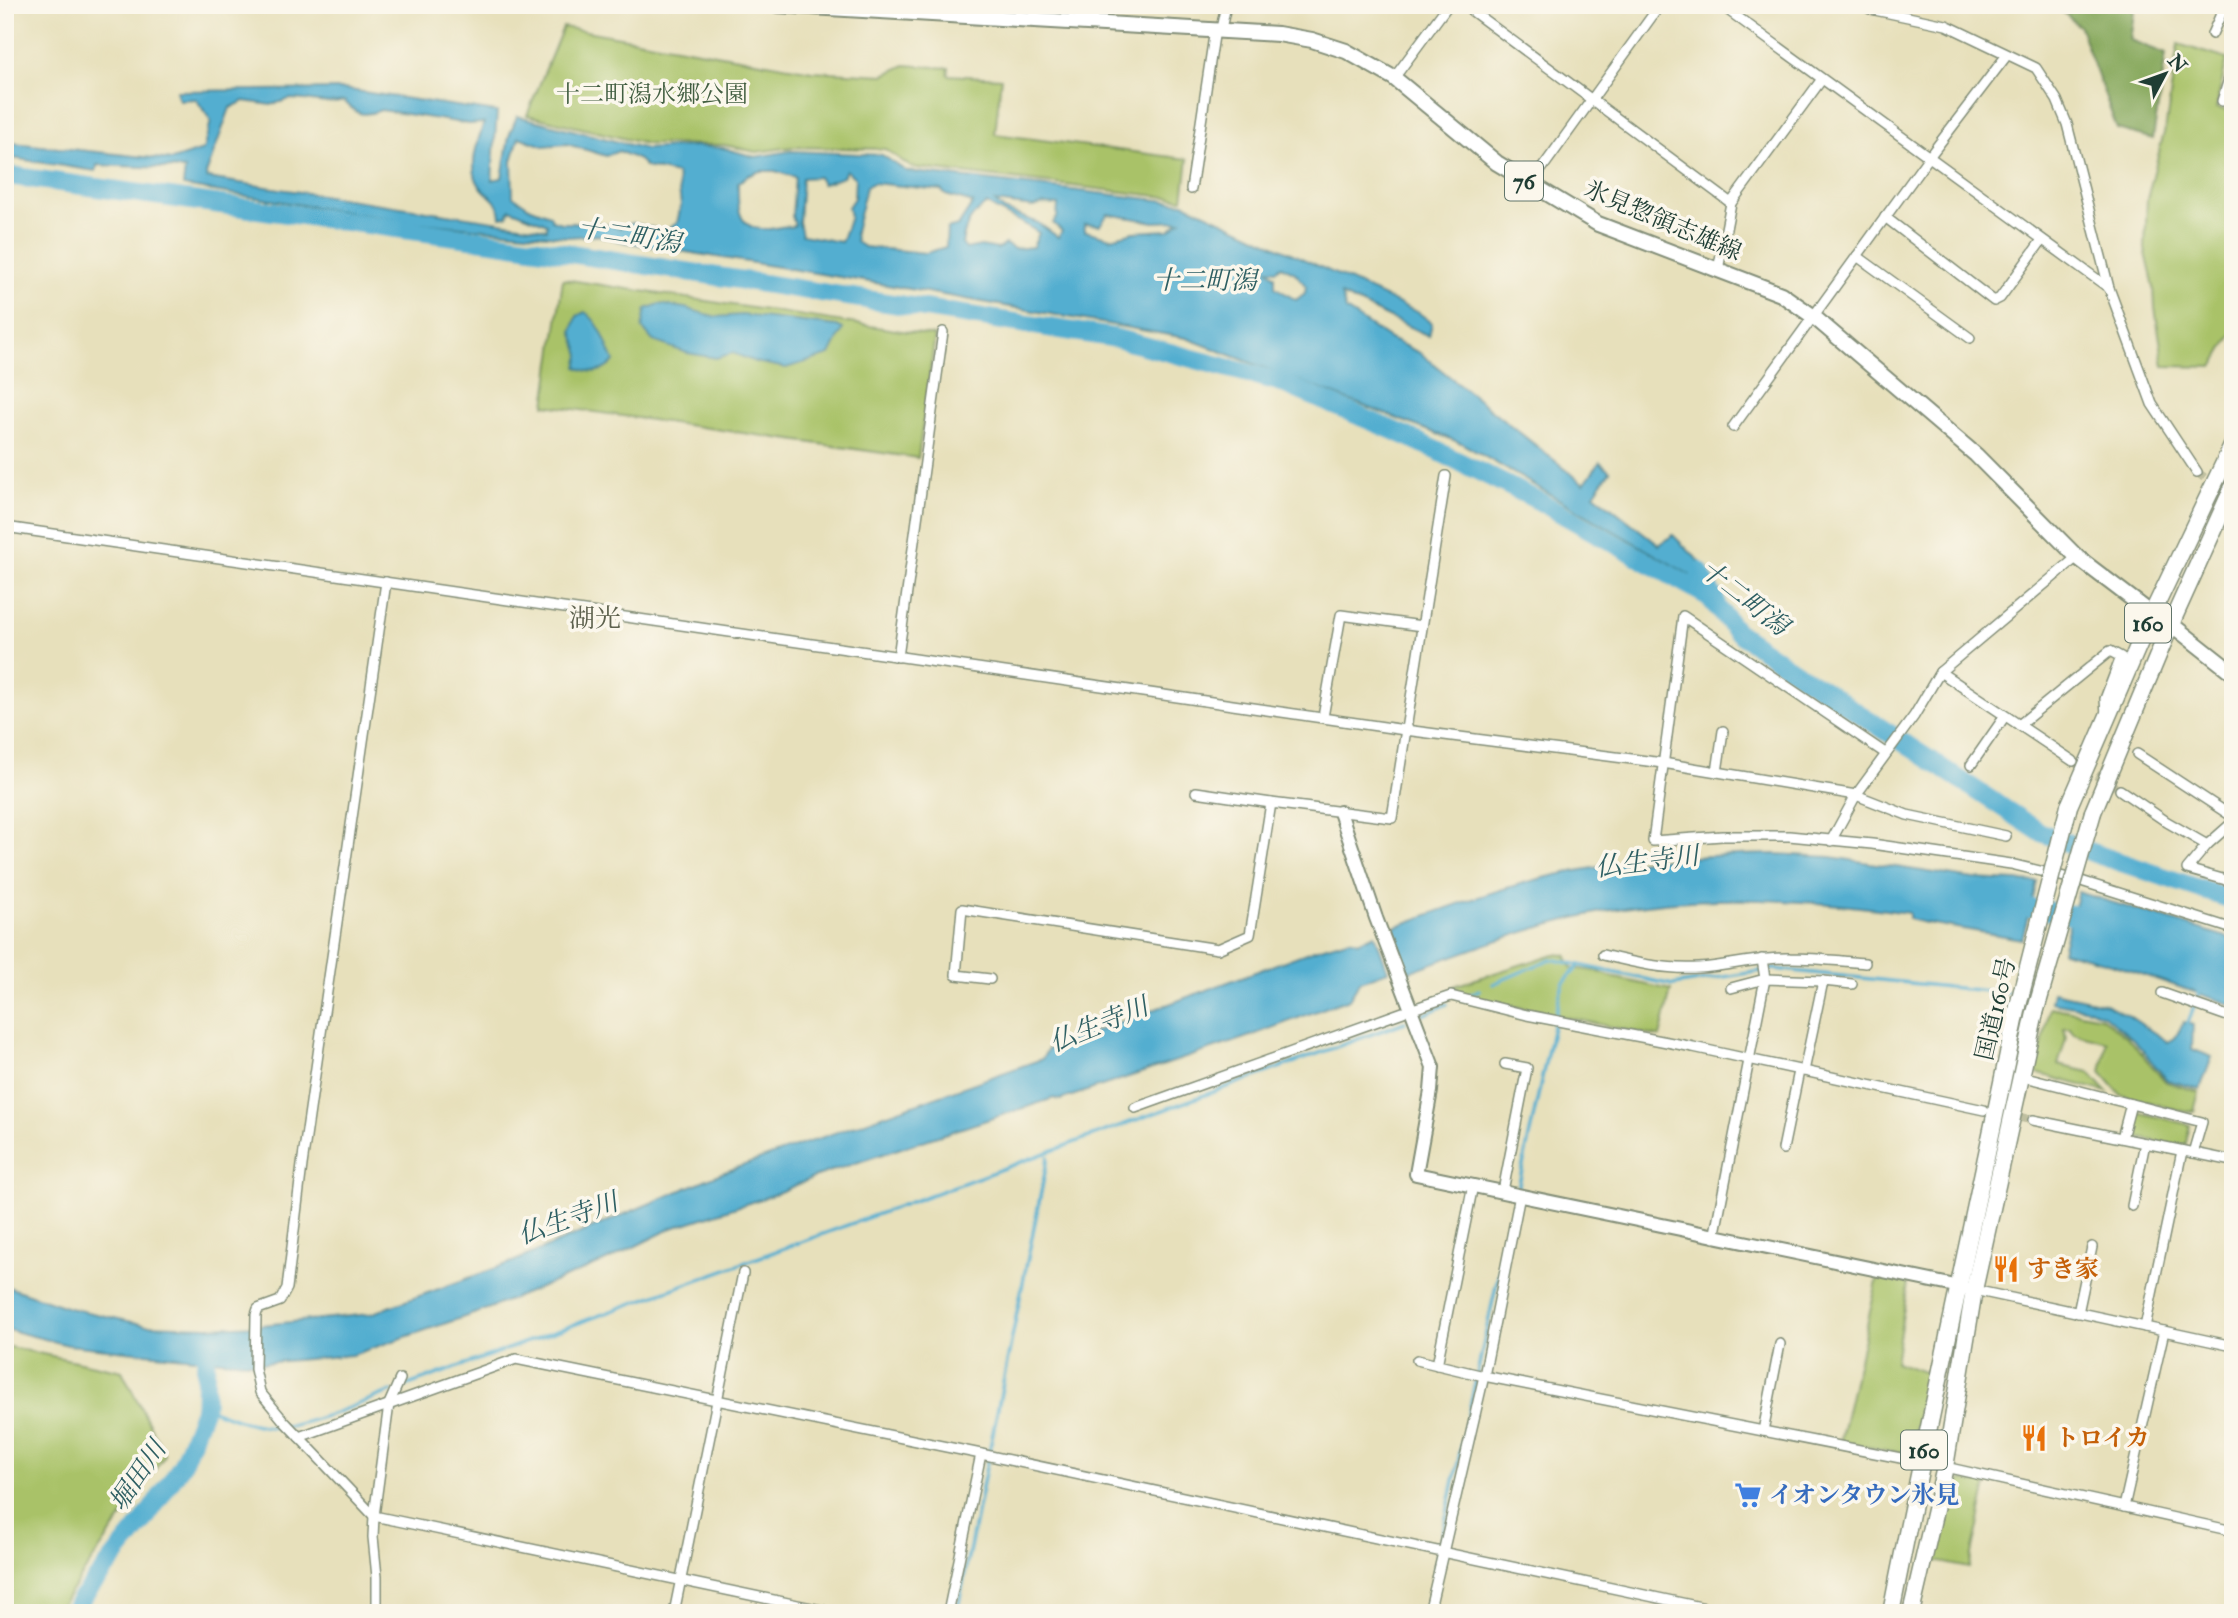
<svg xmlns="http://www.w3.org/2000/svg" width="2238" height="1618" viewBox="0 0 2238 1618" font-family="'IM FELL Double Pica','Noto Serif JP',serif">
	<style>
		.green { fill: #a9c268; stroke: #64804e; stroke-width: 2 }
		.forest { fill: #86a85c; stroke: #527248; stroke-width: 2 }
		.water { fill: #52aed0; stroke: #387682; stroke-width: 2; fill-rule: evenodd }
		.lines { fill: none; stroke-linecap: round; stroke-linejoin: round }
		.stream { stroke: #52aed0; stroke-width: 3.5 }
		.river { stroke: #52aed0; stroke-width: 19 }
		.street-tunnel { stroke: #bfbfa0; stroke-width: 9; stroke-dasharray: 9 4.5; stroke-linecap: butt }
		.street-casing { stroke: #838e78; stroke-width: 12 }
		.secondary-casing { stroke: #838e78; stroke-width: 16 }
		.primary-casing { stroke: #838e78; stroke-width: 18 }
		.highway-casing { stroke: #838e78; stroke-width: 19 }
		.street { stroke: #fff; stroke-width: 9 }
		.secondary { stroke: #fff; stroke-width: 12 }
		.primary { stroke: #fff; stroke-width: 14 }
		.highway { stroke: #fff; stroke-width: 16 }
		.highway-bridge-casing { stroke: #838e78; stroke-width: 19; stroke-linecap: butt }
		.highway-bridge { stroke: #fff; stroke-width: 16 }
		.labels { text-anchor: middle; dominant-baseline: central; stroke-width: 7; stroke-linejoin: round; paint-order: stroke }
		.shield { fill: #fbf7ec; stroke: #61756b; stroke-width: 2 }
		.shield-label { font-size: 23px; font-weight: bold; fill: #1f3d34 }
		.park-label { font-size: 24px; fill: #425e41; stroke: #fbf7ec }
		.street-label { font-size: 24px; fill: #1f3d34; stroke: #fbf7ec }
		.food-label { font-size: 24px; font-weight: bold; fill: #c56008; stroke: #fbf7ec; text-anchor: start }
		.shop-label { font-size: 24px; font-weight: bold; fill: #366cbe; stroke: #fbf7ec; text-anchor: start }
		.water-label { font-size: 26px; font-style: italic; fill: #2e5f63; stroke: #fbf7ec }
		.neighbourhood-label { font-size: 26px; fill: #5e624e; stroke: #fbf7ec }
	</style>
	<rect width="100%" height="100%" fill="#fbf7ec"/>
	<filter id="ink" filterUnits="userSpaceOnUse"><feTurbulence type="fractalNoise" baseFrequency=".0143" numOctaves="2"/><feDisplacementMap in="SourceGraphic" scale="14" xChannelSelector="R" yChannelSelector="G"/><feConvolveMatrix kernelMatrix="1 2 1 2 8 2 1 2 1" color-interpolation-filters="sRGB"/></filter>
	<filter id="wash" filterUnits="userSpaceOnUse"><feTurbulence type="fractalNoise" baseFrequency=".00686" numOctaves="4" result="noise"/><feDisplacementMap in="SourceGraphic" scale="28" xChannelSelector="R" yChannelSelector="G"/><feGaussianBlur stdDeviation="1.57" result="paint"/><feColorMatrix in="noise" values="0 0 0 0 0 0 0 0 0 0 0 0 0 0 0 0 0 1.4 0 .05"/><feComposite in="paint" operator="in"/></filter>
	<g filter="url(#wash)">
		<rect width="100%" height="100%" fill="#e7e0bb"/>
		<g class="green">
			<path d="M563 27 812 71 884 75 905 65 949 68 948 75 1001 78 995 134 1188 159 1183 199 911 167 885 149 792 147 756 152 725 145 647 144 527 115Z"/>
			<path d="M2178 44 2227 59 2216 108 2233 112V333L2213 367 2164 366 2155 308 2154 287 2145 249 2147 199 2166 125Z"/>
			<path d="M563 279 935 336 918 458 545 405Z"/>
			<path d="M1554 954 1566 955 1572 968 1596 971 1615 978 1671 990 1660 1037 1460 995 1454 986Z"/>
			<path d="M2050 1007 2101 1017 2126 1036 2166 1082 2199 1092 2194 1111 2186 1112 2121 1095 2101 1072 2107 1042 2073 1033 2070 1028H2064L2066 1038 2058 1065 2089 1072 2107 1092 2036 1073Z"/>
			<path d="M2134 1111 2190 1125 2185 1147 2129 1136Z"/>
			<path d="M1878 1277 1908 1283 1895 1362 1927 1373 1912 1445 1909 1450 1901 1453 1840 1442Z"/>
			<path d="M5 1346 122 1371 165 1455 56 1613H5Z"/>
			<path d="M1963 1480 1987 1484 1969 1568 1935 1561 1946 1498 1950 1487Z"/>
		</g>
		<path class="forest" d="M2055 5H2135L2130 40 2166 54 2153 139 2117 129 2080 27Z"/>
		<g class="water">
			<path d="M343 89 497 112 492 180 502 178 509 136 517 116 646 149 693 146 723 148 755 157 791 151 882 155 906 171 1184 203 1419 313 1432 323 1429 336 1341 295 1346 310 1390 339 1420 353 1584 484 1600 462 1610 471 1594 494 1659 545 1673 535 1703 565 1695 578 1461 443 1186 338 864 281 624 242 598 235 568 237 409 222 183 186 185 169 97 165 96 171 5 157V142L172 160 203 150 211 121 196 99 179 100 176 91ZM290 99C309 99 326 106 344 101 358 115 361 117 381 110L469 124 484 123C478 140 467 169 480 186 489 198 500 200 501 217L507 216 510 209 547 224V229L207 178 206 174 230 108 244 101 271 105ZM519 137 543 146 567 144 606 156 619 151 639 160 646 167 677 174 681 205 677 223 665 231 632 223 620 228 601 223H561L552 220 550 215 529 207 513 196 512 161ZM846 170 855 178 854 198 848 207 850 217 841 242 802 235 799 222 802 178 818 177 822 184 843 177ZM760 171H775L795 177 792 216 795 225 791 227C784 225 778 228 770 229 736 231 738 208 738 183L747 176ZM873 183 941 190 946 195 973 203 958 226 947 229 946 247 926 253 864 247 856 242 855 232 866 187ZM995 202 1033 207 1044 204 1058 205 1057 218 1053 223 1062 231 1058 237 1038 223 1004 210ZM987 204C1004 215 1022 221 1039 233L1033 247 1014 249 1005 244 998 249 981 246 966 249 962 244C965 225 971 215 987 204ZM1108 214 1154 222 1180 221 1169 230 1134 232 1111 238 1085 231 1084 224 1100 225ZM1281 266 1294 272 1306 285 1305 293 1296 300 1275 287V276L1267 269 1277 270Z"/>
			<path d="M659 304 685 308 715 317 742 315 837 326 843 329 830 355 786 368 755 362 733 353 716 358 687 353 653 341 642 328 646 309Z"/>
			<path d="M585 312C601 323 606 344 614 361 603 374 591 374 577 367L580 355 572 331 577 316Z"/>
			<path d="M1775 854 1831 857 1974 879 2037 882 2022 939 1921 922 1909 919V913C1805 899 1699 892 1596 913 1530 927 1466 951 1403 974L1386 930C1445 909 1505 885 1566 873 1635 859 1704 855 1775 854Z"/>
			<path d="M2078 892 2233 939V1005L2105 962 2062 951Z"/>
			<path d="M1375 934 1388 971 1360 981 1349 999 1245 1038 1060 1100 1054 1098 825 1173 770 1196 672 1228 606 1261 482 1311 352 1355 262 1363 194 1358 68 1345 5 1329V1286L69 1308 146 1325 208 1327 262 1325 370 1314 510 1263 719 1174 1042 1059 1048 1049 1314 950 1350 939 1358 942Z"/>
			<path d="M2053 992 2103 1003 2126 1014 2168 1042 2175 1038 2184 1022 2193 1025 2192 1049 2212 1057 2200 1089 2167 1080 2133 1039 2104 1015 2089 1009 2051 1002Z"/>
		</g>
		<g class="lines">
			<g class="stream">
				<path d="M1493 984 1551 959 1673 985 1774 969 2016 994"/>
				<path d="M1471 994 1479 990"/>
				<path d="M1423 1015 1447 1004"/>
				<path d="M2186 1028 2201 989"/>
				<path d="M1517 1193 1560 994 1564 982 1580 965"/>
				<path d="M400 1388 1405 1022"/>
				<path d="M205 1406C222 1415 263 1430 283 1427 320 1421 357 1404 392 1391"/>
				<path d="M1435 1569 1510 1221"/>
				<path d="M957 1613 1048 1157"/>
			</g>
			<g class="river">
				<path d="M5 175 496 242 1115 338 1277 381 1411 438 1539 501 1709 597 1736 631 1785 665 2040 832 2093 853 2233 900"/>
				<path d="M1699 571 1716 601"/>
				<path d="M2004 904 2081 916"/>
				<path d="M72 1613 80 1600 143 1522 182 1465 205 1406 206 1352"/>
			</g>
		</g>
	</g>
	<g filter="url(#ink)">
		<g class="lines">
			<g class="street-tunnel">
				<path d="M2197 472 2232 499"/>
				<path d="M2073 761 2120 790"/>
				<path d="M1992 1112 2033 1120"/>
			</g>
			<defs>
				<g id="street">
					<path d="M1464 5 1731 203"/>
					<path d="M1721 5 2109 288"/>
					<path d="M1864 5 1870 9 1946 25 2036 68 2057 100 2067 124 2109 288 2152 404 2197 472"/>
					<path d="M1221 29 1226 5"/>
					<path d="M2212 34 2225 5"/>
					<path d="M1394 78 1448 5"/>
					<path d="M2222 101 2233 66"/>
					<path d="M1530 185 1660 5"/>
					<path d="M1191 189 1215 29"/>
					<path d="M1885 217 1994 301 2000 298 2042 240"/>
					<path d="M1857 256 1970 338"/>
					<path d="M1718 270 1731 203 1822 79"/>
					<path d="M1733 427 1929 157 2007 55"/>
					<path d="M5 527 1405 730 1663 763 1856 795 1907 815 2006 836"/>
					<path d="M386 582 302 1165 287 1288 280 1301 258 1309 256 1315 255 1369 260 1392 283 1420 374 1516 836 1613"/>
					<path d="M898 657 943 332"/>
					<path d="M1940 672 2073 761"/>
					<path d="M1323 717 1341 615 1422 626"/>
					<path d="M2019 725 2110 651 2121 657 2105 699 2106 715"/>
					<path d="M1885 753 1683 616 1653 841 1722 836H1789L1872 844 2011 864 2081 881 2233 929"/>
					<path d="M2137 754 2233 817"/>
					<path d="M1971 765 2005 716"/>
					<path d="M1717 772 1723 731"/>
					<path d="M2120 790 2167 822 2207 845"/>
					<path d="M1196 792 1271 803"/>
					<path d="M2233 822 2207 845 2187 869 2233 882"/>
					<path d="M1831 841 1856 795 1914 716 1940 672 2077 557"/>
					<path d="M1603 955C1635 963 1666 970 1699 968 1729 966 1759 957 1790 958 1815 958 1840 961 1865 963"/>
					<path d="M990 979 956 975 962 909 1218 949 1250 935 1271 803 1392 818 1446 476"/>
					<path d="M1731 988 1765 979 1762 959"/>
					<path d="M2162 993 2233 1018"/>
					<path d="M1416 1008 1451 996 1527 1015 1693 1047 1984 1110"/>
					<path d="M1804 1071 1823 981 1852 984"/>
					<path d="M2021 1076 2202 1122 2193 1153"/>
					<path d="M1135 1108 1403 1012"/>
					<path d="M2033 1120 2233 1161"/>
					<path d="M2122 1138 2131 1104"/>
					<path d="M1783 1149 1799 1071"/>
					<path d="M1503 1191 1527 1068 1505 1064"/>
					<path d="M2132 1206 2145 1143"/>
					<path d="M1714 1238 1765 979 1823 981"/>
					<path d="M1974 1290 2233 1346"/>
					<path d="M2078 1313 2092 1247"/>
					<path d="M2145 1327 2182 1151"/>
					<path d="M1417 1360 1484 1376 1921 1462"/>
					<path d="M1437 1365 1473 1185"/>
					<path d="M1763 1431 1780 1344"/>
					<path d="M299 1437 516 1359 981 1454 1729 1613"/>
					<path d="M1945 1467 2233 1531"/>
					<path d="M2124 1507 2164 1331"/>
					<path d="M377 1613V1577L373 1537 374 1516 389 1404 400 1379"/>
					<path d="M674 1613 743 1273"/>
					<path d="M948 1613 981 1454"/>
					<path d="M1429 1613 1484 1376 1520 1195"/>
				</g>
				<path id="secondary" d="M1340 812 1376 918 1433 1067 1431 1091 1416 1174 1965 1288"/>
				<path id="primary" d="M777 5 1278 34 1312 40 1346 51 1394 78 1497 163 1598 224 1781 294 1814 317 1976 455 2077 557 2152 614 2171 624 2233 673"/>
				<g id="highway">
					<path d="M2069 806 2152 614 2233 444"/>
					<path d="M2093 812 2171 624 2233 487"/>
					<path d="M1891 1613C1931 1410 1976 1208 2018 1006"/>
					<path d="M1911 1613 1945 1467 1974 1290 2035 1013"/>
				</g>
			</defs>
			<use href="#street" class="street-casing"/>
			<use href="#secondary" class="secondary-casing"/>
			<use href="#primary" class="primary-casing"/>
			<use href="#highway" class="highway-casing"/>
			<use href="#street" class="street"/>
			<use href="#secondary" class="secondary"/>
			<use href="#primary" class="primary"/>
			<use href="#highway" class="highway"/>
			<defs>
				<g id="highway-bridge">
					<path d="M2018 1006 2069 806"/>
					<path d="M2035 1013 2093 812"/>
				</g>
			</defs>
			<use href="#highway-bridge" class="highway-bridge-casing"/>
			<use href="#highway-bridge" class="highway-bridge"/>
		</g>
	</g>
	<defs>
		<symbol id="restaurant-bare" viewBox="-9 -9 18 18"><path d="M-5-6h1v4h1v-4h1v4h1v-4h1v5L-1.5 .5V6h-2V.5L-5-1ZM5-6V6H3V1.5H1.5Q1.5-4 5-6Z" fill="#e8710a" stroke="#fbf7ec" stroke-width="2.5" paint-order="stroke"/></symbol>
		<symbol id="supermarket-bare" viewBox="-9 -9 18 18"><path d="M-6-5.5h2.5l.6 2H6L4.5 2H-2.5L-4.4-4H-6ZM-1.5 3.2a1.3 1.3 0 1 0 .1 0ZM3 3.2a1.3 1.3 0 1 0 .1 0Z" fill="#3f7fe0" stroke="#fbf7ec" stroke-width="2.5" paint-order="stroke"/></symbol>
	</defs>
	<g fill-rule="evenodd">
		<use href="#restaurant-bare" x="1987" y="1250" width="38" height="38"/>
		<use href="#restaurant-bare" x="2015" y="1419" width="38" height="38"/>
		<use href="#supermarket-bare" x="1729" y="1476" width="38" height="38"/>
	</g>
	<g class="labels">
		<g class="shield">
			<rect x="1505" y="161.5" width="38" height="39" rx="5"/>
			<rect x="2125" y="603.5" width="46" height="39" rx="5"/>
			<rect x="1901" y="1430.5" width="46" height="39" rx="5"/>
		</g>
		<g class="shield-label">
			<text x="1524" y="181">76</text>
			<text x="2148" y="623">160</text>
			<text x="1924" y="1450">160</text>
		</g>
		<g class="park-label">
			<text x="652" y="94">十二町潟水郷公園</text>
		</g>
		<g class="street-label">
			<text transform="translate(1663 221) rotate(23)">氷見惣領志雄線</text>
			<text transform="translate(1996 1009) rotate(-77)">国道160号</text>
		</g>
		<g class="food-label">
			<text x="2027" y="1269">すき家</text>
			<text x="2055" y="1438">トロイカ</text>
		</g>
		<g class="shop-label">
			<text x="1769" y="1495">イオンタウン氷見</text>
		</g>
		<g class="water-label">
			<text transform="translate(629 236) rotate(9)">十二町潟</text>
			<text x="1205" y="281">十二町潟</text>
			<text transform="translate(1744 598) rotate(38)">十二町潟</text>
			<text transform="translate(1647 862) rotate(-7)">仏生寺川</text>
			<text transform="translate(1099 1025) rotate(-22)">仏生寺川</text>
			<text transform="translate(568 1219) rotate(-20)">仏生寺川</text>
			<text transform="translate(138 1476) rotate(-56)">堀田川</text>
		</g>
		<g class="neighbourhood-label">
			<text x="595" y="619">湖光</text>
		</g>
	</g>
	<rect width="2238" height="1618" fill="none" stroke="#fbf7ec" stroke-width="28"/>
	<g transform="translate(2165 74) rotate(49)" stroke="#fbf7ec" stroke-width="5" paint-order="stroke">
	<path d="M0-5L12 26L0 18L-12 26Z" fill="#1f3d34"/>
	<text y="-10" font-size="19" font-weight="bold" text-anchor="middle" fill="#1f3d34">N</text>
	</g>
</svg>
